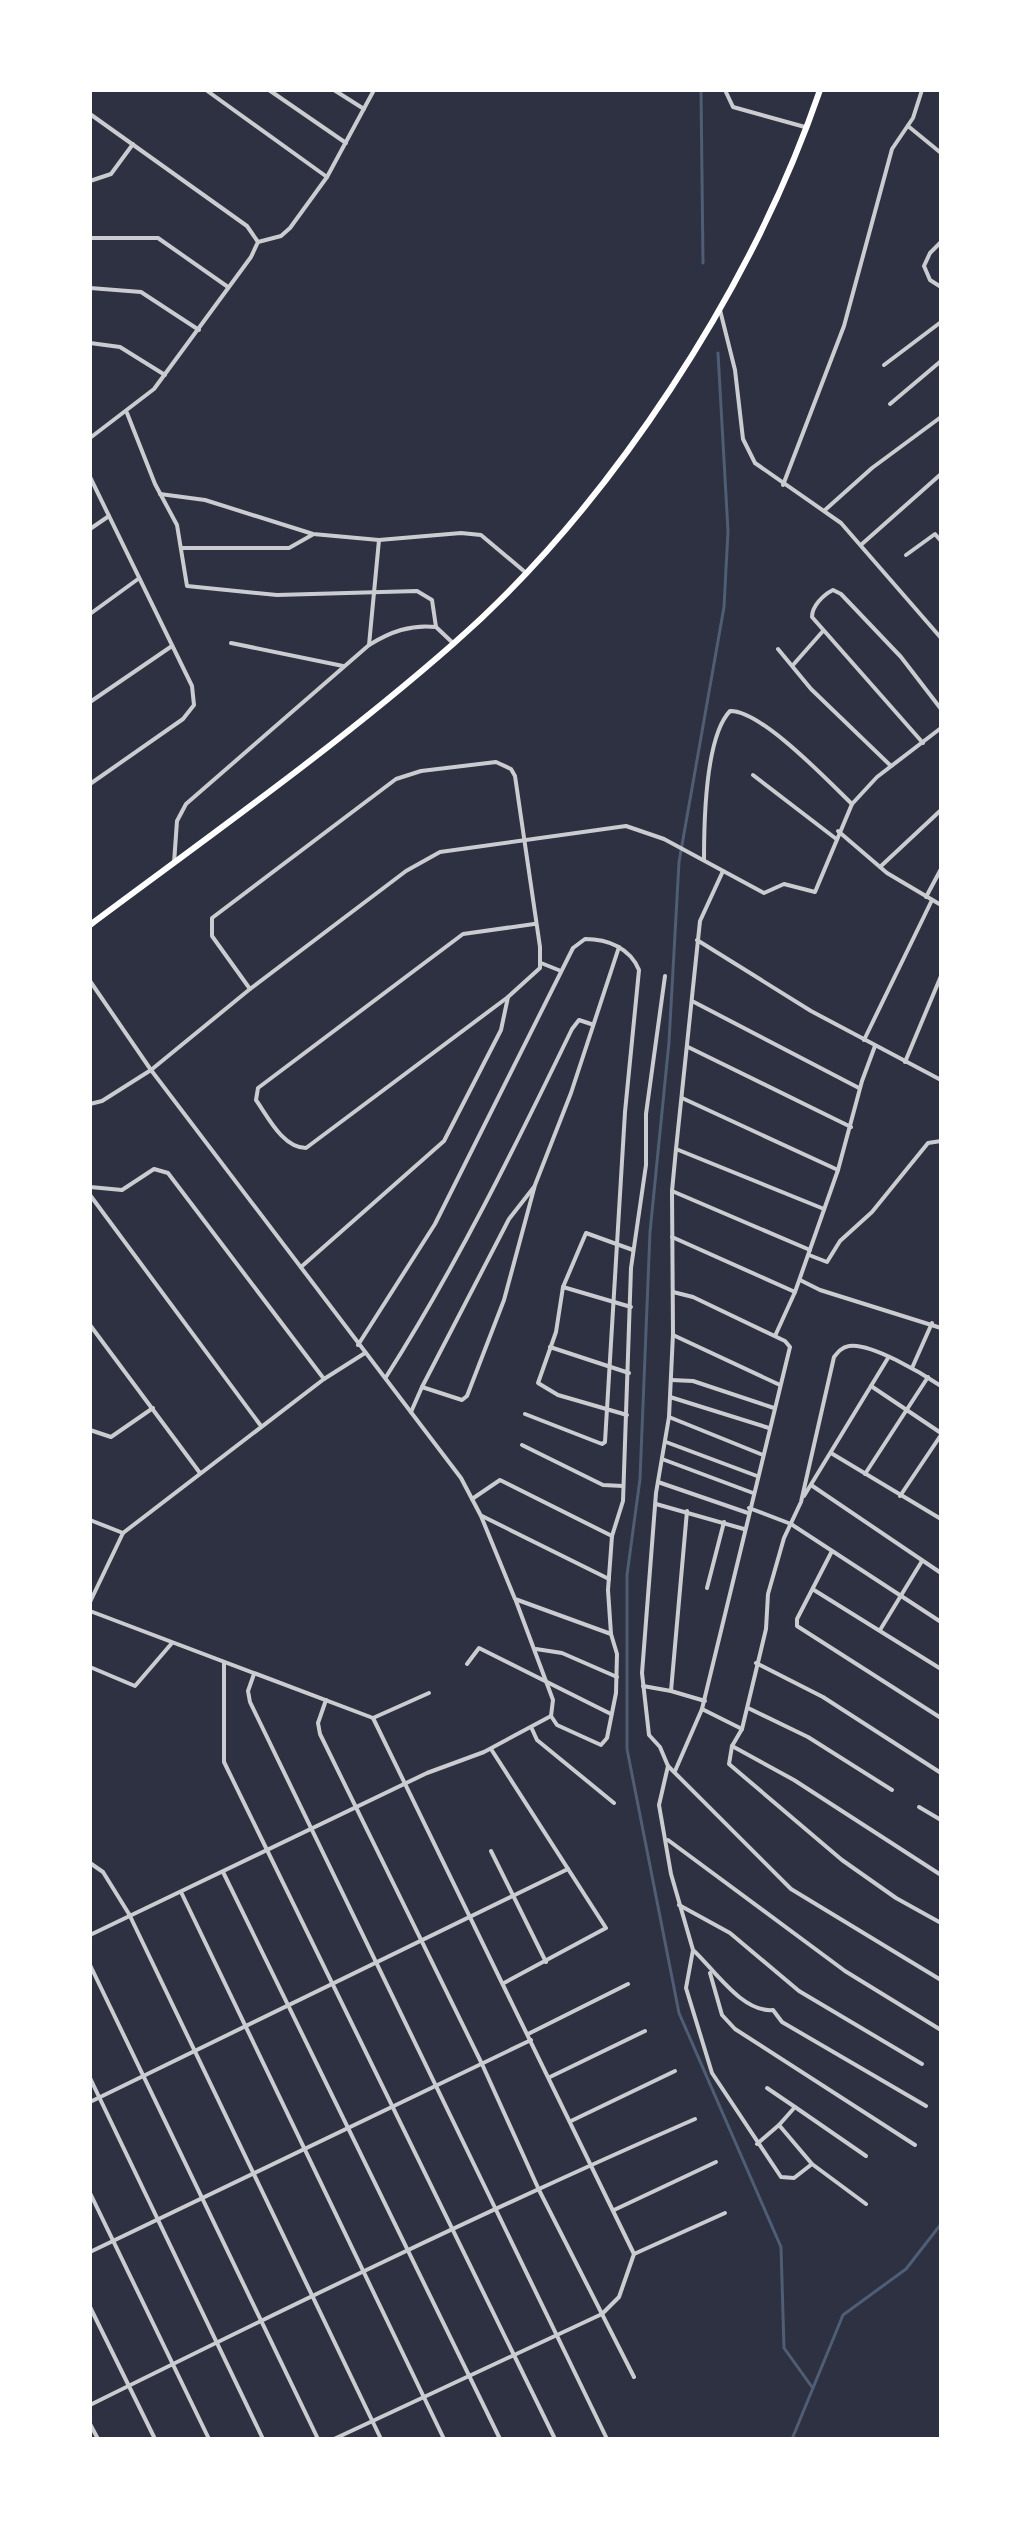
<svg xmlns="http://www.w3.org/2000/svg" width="1031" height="2529" viewBox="0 0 1031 2529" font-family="Manrope,sans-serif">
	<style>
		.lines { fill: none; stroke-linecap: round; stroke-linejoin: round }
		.stream { stroke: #4f5d75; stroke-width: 3 }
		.minor { stroke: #caccd0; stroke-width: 4 }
		.secondary { stroke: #fff; stroke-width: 6 }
	</style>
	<rect width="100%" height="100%" fill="#2d3142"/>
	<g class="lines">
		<g class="stream">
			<path d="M701 90 703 263"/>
			<path d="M718 353 728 531 724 607 679 862 669 1042 650 1232 640 1479 627 1575V1749L679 2013 781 2247 784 2348 812 2387"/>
			<path d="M792 2439 843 2315 906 2269 941 2224"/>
		</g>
		<g class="minor">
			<path d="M206 90 327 177"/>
			<path d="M269 90 346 143"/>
			<path d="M334 90 364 109"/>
			<path d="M725 90 733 107 805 127"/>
			<path d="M90 114 247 226 258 242 251 257 154 389 90 438"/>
			<path d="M908 126 941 153"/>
			<path d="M90 181 111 174 133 144"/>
			<path d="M90 238H158L228 287"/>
			<path d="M258 242 281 236 290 228 327 177 374 90"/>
			<path d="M941 242 930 253 924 266 930 280 941 287"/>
			<path d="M90 288 141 292 199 330"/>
			<path d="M720 310 735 370 743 439 755 463 841 523 941 638"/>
			<path d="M90 343 120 347 165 375"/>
			<path d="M884 365 941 322"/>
			<path d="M890 404 941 361"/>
			<path d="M127 413 155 484 177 525 187 586 277 595 417 591 432 600 436 627"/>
			<path d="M90 477 192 686 194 705 183 719 90 784"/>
			<path d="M783 485 844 326 892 149 913 118 922 90"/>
			<path d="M160 494 205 500 313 534 379 540 461 533 481 535 525 572"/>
			<path d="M825 510 872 468 941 417"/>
			<path d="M90 529 109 516"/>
			<path d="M862 544 941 474"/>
			<path d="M182 548H289L312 535"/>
			<path d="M906 555 935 534 941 541"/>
			<path d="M90 614 138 579"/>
			<path d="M231 643 343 666"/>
			<path d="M369 645 379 540"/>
			<path d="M778 649 811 689 891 766"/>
			<path d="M793 665 823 631"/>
			<path d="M90 702 172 646"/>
			<path d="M923 743 812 617C812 606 823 595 833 590L841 594 901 657 941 709"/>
			<path d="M753 775 835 838"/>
			<path d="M838 831 887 873 941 905"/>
			<path d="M704 859C704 825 705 737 730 711 761 710 828 781 852 804"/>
			<path d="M174 863 177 821 186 804 369 645C390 632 411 624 436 627L454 644"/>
			<path d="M880 867 941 810"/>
			<path d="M723 871 700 921 676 1149 672 1191 673 1334 669 1417 656 1493 642 1673 649 1735 660 1747 668 1766 659 1805 671 1874 693 1950 686 1988 712 2073 781 2177 794 2178 812 2164 866 2204"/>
			<path d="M926 897 941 869"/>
			<path d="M697 940 811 1011 941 1080"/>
			<path d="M541 963 561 971"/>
			<path d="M90 981 151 1070 461 1478 481 1516 515 1599 611 1634"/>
			<path d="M250 989 212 936V918L396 779 421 771 496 762 511 769 515 776 540 947V968L508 997 306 1148C283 1148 268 1117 256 1100L258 1088 463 934 534 924"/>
			<path d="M692 1001 859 1088"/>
			<path d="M864 1040 932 900"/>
			<path d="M688 1047 851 1127"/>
			<path d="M905 1062 941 976"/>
			<path d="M682 1098 838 1170"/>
			<path d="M90 1104 102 1101 151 1070 250 989 406 871 440 852 626 826 664 839 764 893 784 884 815 892 852 804 877 777 941 728"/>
			<path d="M676 1149 824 1209"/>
			<path d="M90 1187 122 1190 154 1169 168 1173 324 1379"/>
			<path d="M672 1191 810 1250"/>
			<path d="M90 1195 261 1426"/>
			<path d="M672 1237 795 1292 838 1170 862 1081 875 1046"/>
			<path d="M809 1255 827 1262 840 1241 872 1212 928 1143 941 1141"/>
			<path d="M301 1267 444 1141 501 1030 508 997"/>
			<path d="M800 1280 820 1290 941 1328"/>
			<path d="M563 1287 586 1233 633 1250"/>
			<path d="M673 1292 693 1297 785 1341 790 1347 702 1709 742 1729 732 1746 729 1764 842 1860 896 1898 941 1923"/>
			<path d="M90 1325 200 1473"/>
			<path d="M673 1335 780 1385"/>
			<path d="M775 1336 795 1292"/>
			<path d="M358 1345 435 1224 573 948 585 939C608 939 630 948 639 970L625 1112 605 1442 602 1444 525 1414"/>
			<path d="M550 1347 629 1373"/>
			<path d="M912 1368 932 1323"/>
			<path d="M386 1377C456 1267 515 1147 572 1029L579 1020 591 1024"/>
			<path d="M671 1380 693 1381 774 1408"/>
			<path d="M871 1386 941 1433"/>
			<path d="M422 1387 509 1219 534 1187"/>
			<path d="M670 1397 769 1428"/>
			<path d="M411 1412 422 1387 462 1400 467 1396 504 1300 535 1185 571 1093 619 947"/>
			<path d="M627 1415 558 1395 538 1383 556 1332 563 1287 631 1307"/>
			<path d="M669 1417 763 1455"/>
			<path d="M90 1430 111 1437 153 1408"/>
			<path d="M666 1442 757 1476"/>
			<path d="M522 1445 603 1485 623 1486"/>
			<path d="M831 1453 941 1519"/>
			<path d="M662 1459 753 1493"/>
			<path d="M865 1474 928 1377"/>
			<path d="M658 1482 748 1513"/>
			<path d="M811 1485 941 1573"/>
			<path d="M804 1496 888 1358"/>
			<path d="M900 1496 941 1435"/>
			<path d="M472 1499 500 1480 612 1536"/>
			<path d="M656 1504 744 1529"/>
			<path d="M749 1508 791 1524 941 1622"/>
			<path d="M482 1516 609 1579"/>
			<path d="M90 1520 123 1533"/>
			<path d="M832 1551 797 1619V1626L941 1718"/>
			<path d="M707 1588 724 1522"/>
			<path d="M814 1590 941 1669"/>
			<path d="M90 1602 123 1533 324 1379 365 1353"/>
			<path d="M90 1611 373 1718 634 2254 619 2297 602 2314 334 2439"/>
			<path d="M880 1630 922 1561"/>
			<path d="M536 1649 562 1653 617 1677"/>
			<path d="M224 1663V1762L555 2439"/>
			<path d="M756 1663 823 1697 941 1773"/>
			<path d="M467 1664 479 1648 611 1714"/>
			<path d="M90 1667 135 1686 172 1643"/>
			<path d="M254 1674 248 1691 250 1702 607 2439"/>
			<path d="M643 1686 671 1691 687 1511"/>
			<path d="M671 1691 705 1701"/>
			<path d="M326 1700 318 1723 320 1734 482 2064 539 2190 634 2377"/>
			<path d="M748 1708 808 1737 892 1790"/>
			<path d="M551 1716 557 1725 601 1745 607 1738 616 1693 617 1654 611 1634 608 1590 612 1536 623 1501 631 1268 646 1165V1114L665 976"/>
			<path d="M373 1718 429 1693"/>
			<path d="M532 1729 537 1740 614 1803"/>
			<path d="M742 1729 766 1629 768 1594 784 1538 801 1502 834 1357C838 1352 842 1347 849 1346 870 1342 923 1374 941 1386"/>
			<path d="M732 1746 794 1780 941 1875"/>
			<path d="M491 1749 606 1928 504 1983"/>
			<path d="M668 1766 791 1889 941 1980"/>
			<path d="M675 1771 702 1709"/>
			<path d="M919 1807 941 1820"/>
			<path d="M668 1840 845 1971 941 2030"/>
			<path d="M491 1851 546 1962"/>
			<path d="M90 1863 103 1872 129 1914 381 2439"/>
			<path d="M223 1872 500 2439"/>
			<path d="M181 1892 444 2439"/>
			<path d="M679 1905 730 1933 799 1991 922 2064"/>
			<path d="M90 1935 427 1773 484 1752 551 1716 553 1700 516 1601"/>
			<path d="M693 1950C714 1969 742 2013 773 2010L782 2022 926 2106"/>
			<path d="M90 1965 318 2439"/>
			<path d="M710 1973 722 2015 735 2029 915 2145"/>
			<path d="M528 2034 628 1984"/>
			<path d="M550 2077 645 2031"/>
			<path d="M90 2078 263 2439"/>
			<path d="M767 2088 795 2107"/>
			<path d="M90 2102 568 1869"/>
			<path d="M571 2121 675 2071"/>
			<path d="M779 2125 795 2107 866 2156"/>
			<path d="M757 2144 779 2125 812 2164"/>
			<path d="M90 2193 209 2439"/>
			<path d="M614 2210 716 2162"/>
			<path d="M90 2252 531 2040"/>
			<path d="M634 2254 725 2213"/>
			<path d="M90 2307 155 2439"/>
			<path d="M90 2405C290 2306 491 2208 695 2119"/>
			<path d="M90 2424 98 2439"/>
		</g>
		<path class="secondary" d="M90 925C212 834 338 745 453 644 611 506 752 288 820 90"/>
	</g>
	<rect width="1031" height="2529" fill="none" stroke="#ffffff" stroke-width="184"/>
</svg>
